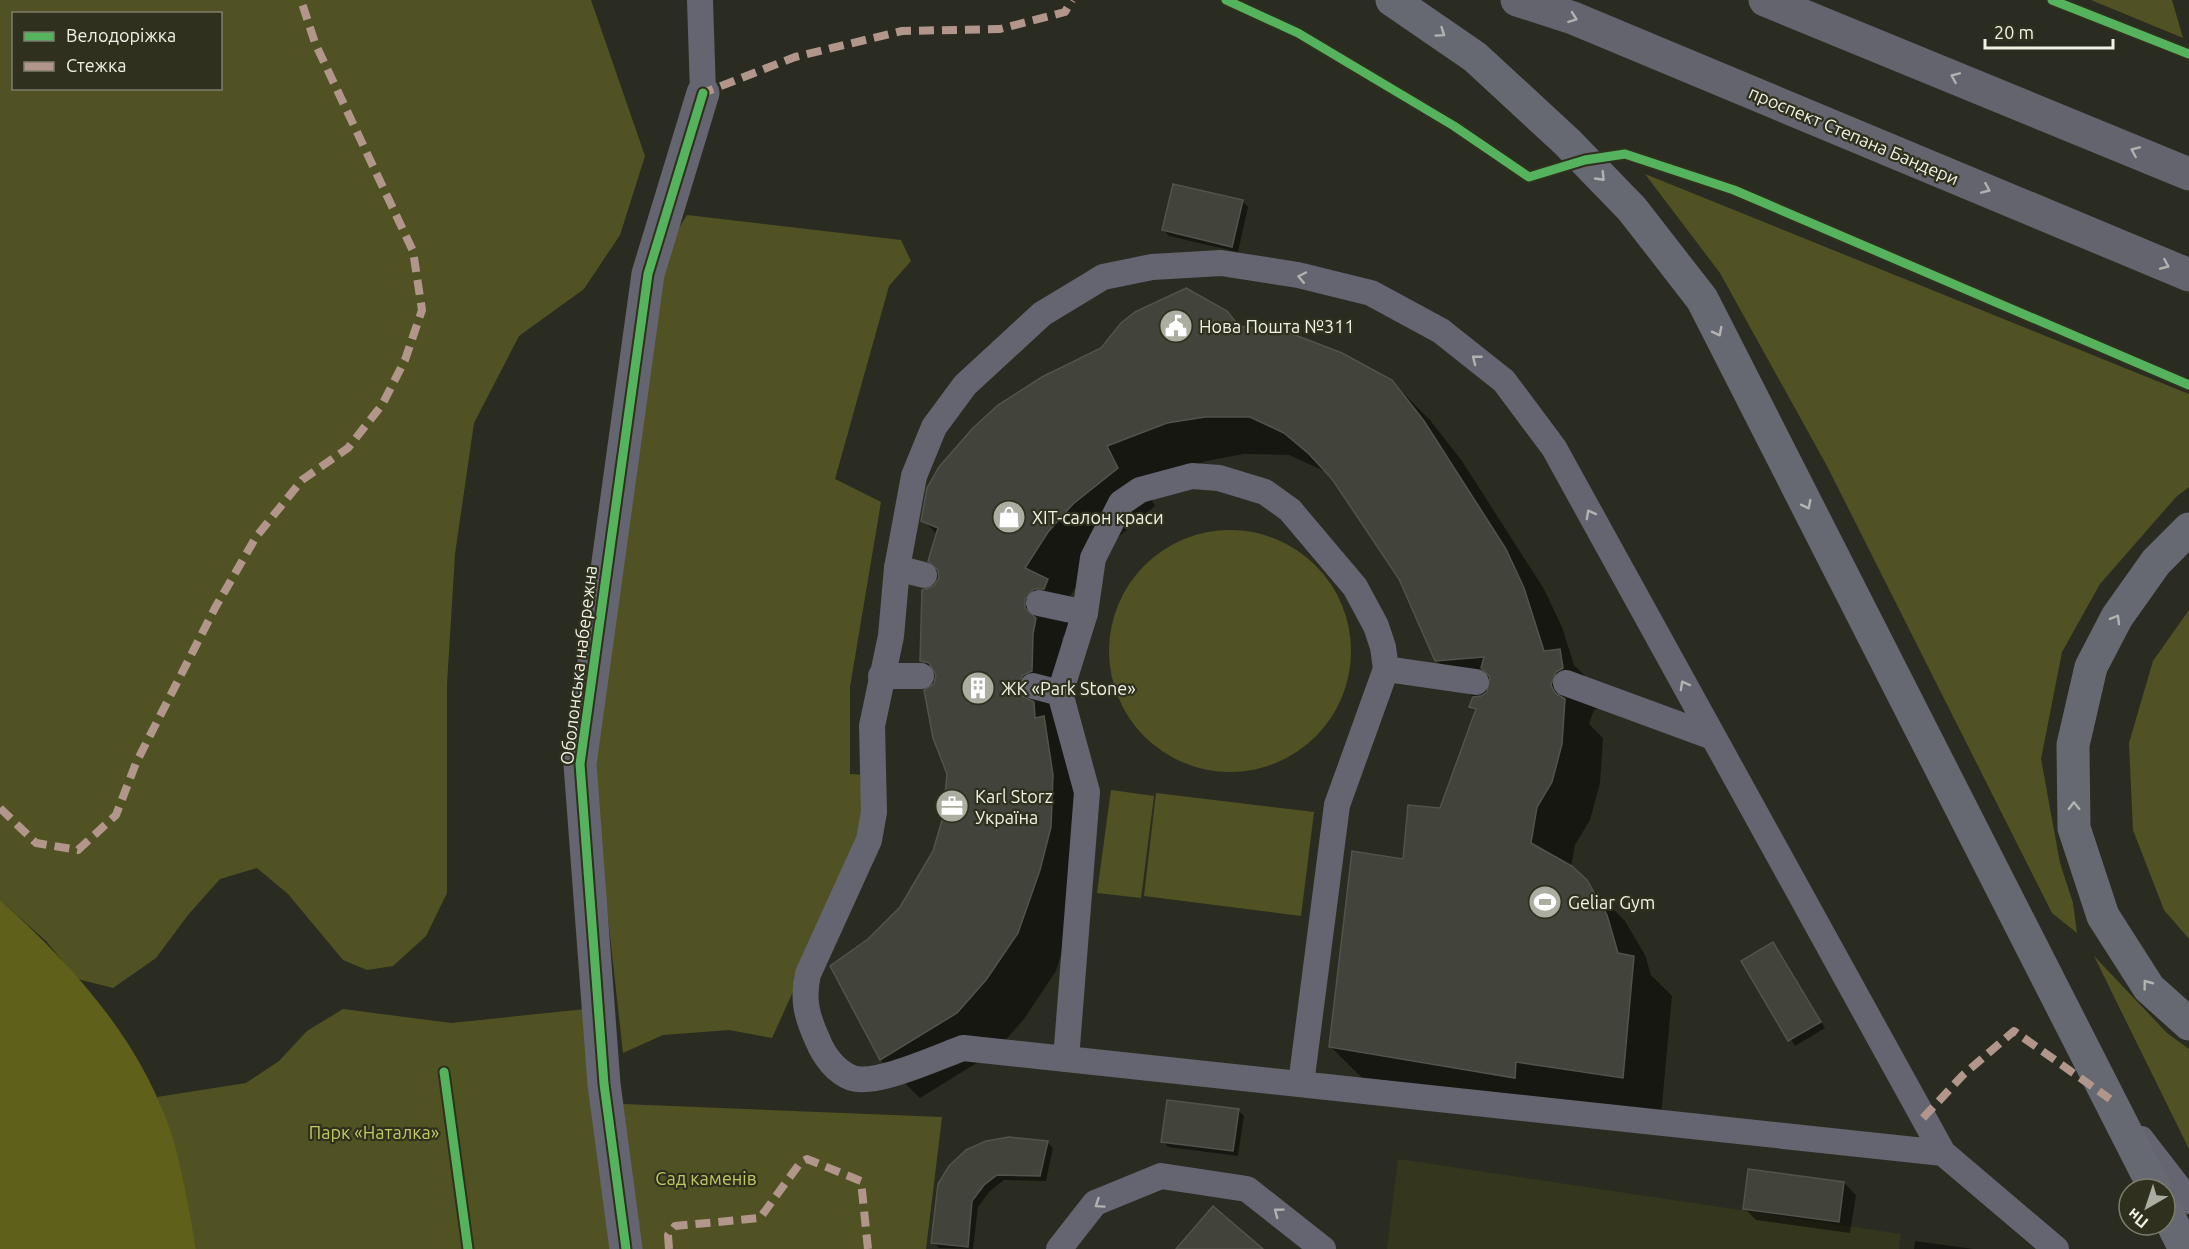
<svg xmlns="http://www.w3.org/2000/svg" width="2189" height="1249" viewBox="0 0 2189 1249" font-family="Ubuntu,sans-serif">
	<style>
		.built { fill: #35361e }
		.green { fill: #515223; fill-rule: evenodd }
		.water { fill: #5f611a }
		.shadow { fill: #0007 }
		.building { fill: #42433a; stroke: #52534a; stroke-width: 1.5 }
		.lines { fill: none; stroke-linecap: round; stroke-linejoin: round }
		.lane { stroke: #646570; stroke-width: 26 }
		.street { stroke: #646570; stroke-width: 33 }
		.secondary { stroke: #666872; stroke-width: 33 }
		.primary { stroke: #63646e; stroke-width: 33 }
		.quiet { stroke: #b2968c; stroke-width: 8; stroke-dasharray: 15 8; stroke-linecap: butt }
		.cycleway-casing { stroke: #2f301d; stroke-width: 13 }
		.cycleway { stroke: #56b35d; stroke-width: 9 }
		.oneway { stroke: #b1b2b0 }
		.oneway2 { stroke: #b2b4b2 }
		.oneway3 { stroke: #b2b3b1 }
		.labels { text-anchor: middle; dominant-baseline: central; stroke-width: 4.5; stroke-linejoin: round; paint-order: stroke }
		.street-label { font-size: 18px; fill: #f1f2e6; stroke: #2f301d }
		.poi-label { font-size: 18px; fill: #f1f2e6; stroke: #2f301d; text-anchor: start }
		.park-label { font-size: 18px; fill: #c4c861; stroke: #2f301d }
	</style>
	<rect width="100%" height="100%" fill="#2b2c21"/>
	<path class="built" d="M1398 1159 1901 1234 1899 1249H1387Z"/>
	<g class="green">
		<path d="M0 0H591L645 156 620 235 584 289 519 336 474 423 455 554 447 684V893L426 936 393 966 367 970 343 960 288 894 257 868 220 879 188 915 156 958 113 988 78 979 46 941 0 900ZM14 14H220V88H14Z"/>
		<path d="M2091 0H2172L2183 38Z"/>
		<path d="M1645 174 2189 394V487L2176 497 2100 584 2062 652 2041 759 2060 863 2073 903 2077 933 2052 913 1827 466 1720 273Z"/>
		<path d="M687 215 901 240 911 261 889 286 835 479 881 502 850 687V774L865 775 861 842 772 1038 729 1030 663 1035 623 1053 591 764 656 265Z"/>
		<circle cx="1230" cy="651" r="121"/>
		<path d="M2189 610V939L2164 910 2133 830 2129 743 2153 661Z"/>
		<path d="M1111 790 1154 796 1141 898 1097 893Z"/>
		<path d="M1156 793 1314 812 1301 916 1144 896Z"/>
		<path d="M2094 956 2167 1033 2189 1049V1149Z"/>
		<path d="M343 1009 451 1023 586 1009 615 1249H196L174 1145 157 1097 246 1083 279 1061 307 1031Z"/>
		<path d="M623 1104 942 1117 926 1249H642Z"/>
	</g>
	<path class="water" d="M0 900C75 967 147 1047 175 1146 184 1180 190 1215 196 1249H0Z"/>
	<g class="shadow">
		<path d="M1242 201 1248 207 1238 252 1169 236 1164 230Z"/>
		<path d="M1226 312 1242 328 1391 381 1430 420 1462 461 1544 589 1562 627 1574 665 1598 689 1601 707 1594 710 1589 724 1603 738 1600 783 1590 820 1575 845 1571 867 1625 921 1645 955 1651 975 1672 996 1661 1116 1369 1085 1331 1047 1405 861 1441 810 1476 712 1471 707 1474 698 1436 660 1400 579 1333 479 1324 471 1289 455 1244 454 1206 461 1144 484 1155 506 1111 543 1086 571 1067 601 1072 627 1062 638 1063 646 1072 742 1089 866 1056 971 1024 1019 996 1051 920 1098 881 1060 832 967 869 940 901 908 935 852 944 817 948 773 935 685 937 676 922 660 935 587 940 579 938 535 923 520Z"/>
		<path d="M1773 944 1825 1028 1795 1046 1743 961Z"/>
		<path d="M1238 1110 1244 1116 1238 1156 1168 1147 1163 1141Z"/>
		<path d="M1047 1142 1053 1148 1046 1181 1004 1180 990 1191 978 1207 973 1249 939 1248 933 1242 939 1185Z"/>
		<path d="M1844 1183 1856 1195 1850 1233 1756 1220 1744 1208Z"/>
		<path d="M1915 1241 1974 1249H1914Z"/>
	</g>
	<g class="building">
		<path d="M1173 184 1243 200 1232 247 1162 230Z"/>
		<path d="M1186 288 1227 311 1239 326 1290 333 1342 353 1392 380 1424 421 1506 549 1524 588 1544 651 1560 649 1563 668 1556 672 1551 685 1555 693 1565 699 1562 744 1552 782 1537 807 1531 843 1572 866 1587 880 1607 915 1618 953 1634 956 1623 1078 1516 1062 1515 1078 1329 1047 1352 851 1403 859 1408 805 1440 808 1476 709 1469 707 1473 697 1481 696 1487 692 1490 677 1481 668 1484 657 1435 661 1399 579 1332 479 1309 454 1284 433 1250 417H1205L1167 423 1107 446 1118 468 1073 504 1048 532 1025 568 1048 579 1044 589H1034L1025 599V608L1036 618 1033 634 1032 671 1023 675 1018 683 1022 696 1034 702 1035 718 1044 716 1053 775 1051 827 1040 870 1018 933 986 980 957 1013 880 1060 830 966 868 939 900 907 933 851 943 817 947 774 933 738 924 690 934 684 936 675 929 663 920 661 922 590 934 586 939 578 938 570 928 561 938 528 921 521 927 488 939 467 972 429 998 405 1042 377 1101 348 1121 323 1135 312Z"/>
		<path d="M1773 942 1821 1022 1788 1041 1741 961Z"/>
		<path d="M1167 1100 1239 1109 1233 1151 1161 1142Z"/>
		<path d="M1009 1137 1048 1141 1040 1176 997 1175 984 1185 972 1201 968 1247 931 1243 938 1184 949 1166 966 1150 986 1141Z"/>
		<path d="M1748 1169 1844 1182 1839 1222 1743 1209Z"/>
		<path d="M1213 1206 1263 1249H1176Z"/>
	</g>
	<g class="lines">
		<g class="lane">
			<path d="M700 0 703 93"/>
			<path d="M897 568 924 575"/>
			<path d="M1039 603 1085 613"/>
			<path d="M881 676H921"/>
			<path d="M1566 683 1713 737"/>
			<path d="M1033 686 1060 693"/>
			<path d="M1066 1059 1087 792 1060 693 1085 613 1093 558 1121 503 1140 490 1192 476 1219 478 1265 492 1290 510 1355 587 1376 626 1383 647 1386 669 1476 682"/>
			<path d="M1301 1084 1337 805 1386 669"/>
			<path d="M2141 1139 2189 1201"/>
			<path d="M1943 1153 963 1048C938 1057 876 1086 852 1078 836 1072 824 1056 818 1041 807 1017 802 1000 808 974L869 840 874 812 872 726 891 636 897 568 914 476 934 427 965 385 1042 314 1103 277 1152 267 1221 263 1298 275 1371 293 1441 331 1504 381 1554 448 1943 1153 2056 1249"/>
			<path d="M1059 1249 1095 1203 1161 1176 1247 1189 1323 1249"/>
		</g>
		<path class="street" d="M626 1249 604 1084 580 764 648 274 703 93"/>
		<g class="secondary">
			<path d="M1392 0 1475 57 1567 142 1632 209 1702 299 2155 1189"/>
			<path d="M2189 529 2156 562 2117 617 2091 667 2073 745 2074 828 2103 916 2149 988 2189 1024"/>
			<path d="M2165 1209 2185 1249"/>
		</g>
		<g class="primary">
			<path d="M1517 0 1573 18 2189 275"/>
			<path d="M1765 0 2189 174"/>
		</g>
		<g class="quiet">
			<path d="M702 97 703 93 795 57 902 31 1000 29 1065 12 1072 0"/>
			<path d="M0 808 36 843 78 850 116 815 136 763 215 608 256 537 302 480 348 448 382 405 405 360 422 310 413 251 315 43 301 0"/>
			<path d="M1923 1118 1963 1075 2014 1031 2110 1099"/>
			<path d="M669 1249 668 1235 675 1226 760 1218 800 1163 807 1159 861 1181 868 1249"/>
		</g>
		<defs>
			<g id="cycleway">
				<path d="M1226 0 1298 33 1454 126 1529 177 1585 160 1625 154 1734 190 2189 385"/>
				<path d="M2052 0 2189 54"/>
				<path d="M444 1072 468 1249"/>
				<path d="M626 1249 604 1084 580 764 648 274 703 93"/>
			</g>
		</defs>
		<use href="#cycleway" class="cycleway-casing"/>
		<use href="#cycleway" class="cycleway"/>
	</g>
	<defs><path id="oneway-chevron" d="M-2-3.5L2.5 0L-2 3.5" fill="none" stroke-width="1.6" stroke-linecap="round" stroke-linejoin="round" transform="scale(1.5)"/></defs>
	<g class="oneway">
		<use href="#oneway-chevron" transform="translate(1573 18) rotate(20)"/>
		<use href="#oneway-chevron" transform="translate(1955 77) rotate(-157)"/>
		<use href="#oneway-chevron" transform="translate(2135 151) rotate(-157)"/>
		<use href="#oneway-chevron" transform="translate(1986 189) rotate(23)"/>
		<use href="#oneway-chevron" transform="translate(2165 265) rotate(23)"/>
	</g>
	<g class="oneway2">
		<use href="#oneway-chevron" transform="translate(1441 33) rotate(35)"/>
		<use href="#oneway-chevron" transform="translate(1601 177) rotate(46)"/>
		<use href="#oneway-chevron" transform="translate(1718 332) rotate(63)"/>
		<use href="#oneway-chevron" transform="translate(1807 505) rotate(63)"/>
		<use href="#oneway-chevron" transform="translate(2116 619) rotate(-60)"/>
		<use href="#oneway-chevron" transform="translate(2074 806) rotate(-91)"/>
		<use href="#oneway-chevron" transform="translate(2147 984) rotate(-127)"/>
	</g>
	<g class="oneway3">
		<use href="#oneway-chevron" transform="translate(1302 277) rotate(-168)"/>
		<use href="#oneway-chevron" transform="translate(1476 359) rotate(-142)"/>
		<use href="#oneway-chevron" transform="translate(1590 514) rotate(-119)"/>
		<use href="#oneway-chevron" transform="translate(1684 685) rotate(-119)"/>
		<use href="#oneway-chevron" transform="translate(1099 1204) rotate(146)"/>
		<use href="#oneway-chevron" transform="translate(1278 1212) rotate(-143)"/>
	</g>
	<defs>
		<symbol id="civic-disc" viewBox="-11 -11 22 22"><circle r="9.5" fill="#acada1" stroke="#2f301d"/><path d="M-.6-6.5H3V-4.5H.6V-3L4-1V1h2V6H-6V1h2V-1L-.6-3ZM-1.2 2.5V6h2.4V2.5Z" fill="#fff"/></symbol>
		<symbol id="shop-disc" viewBox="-11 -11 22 22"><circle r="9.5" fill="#acada1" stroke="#2f301d"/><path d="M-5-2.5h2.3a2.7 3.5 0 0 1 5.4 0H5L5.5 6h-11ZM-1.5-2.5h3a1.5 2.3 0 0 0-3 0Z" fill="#fff"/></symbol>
		<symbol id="building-disc" viewBox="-11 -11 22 22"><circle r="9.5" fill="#acada1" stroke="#2f301d"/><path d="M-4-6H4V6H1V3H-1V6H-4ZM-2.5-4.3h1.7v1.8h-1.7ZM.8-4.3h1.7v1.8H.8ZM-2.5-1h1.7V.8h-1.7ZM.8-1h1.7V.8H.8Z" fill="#fff"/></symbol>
		<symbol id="office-disc" viewBox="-11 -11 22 22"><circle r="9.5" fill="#acada1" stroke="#2f301d"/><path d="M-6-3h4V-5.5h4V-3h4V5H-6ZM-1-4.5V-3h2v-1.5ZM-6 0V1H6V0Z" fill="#fff"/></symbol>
		<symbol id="stadium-disc" viewBox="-11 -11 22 22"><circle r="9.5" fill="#acada1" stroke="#2f301d"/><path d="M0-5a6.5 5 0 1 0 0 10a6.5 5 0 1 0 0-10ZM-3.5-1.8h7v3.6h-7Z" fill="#fff"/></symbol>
	</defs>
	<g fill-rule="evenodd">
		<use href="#civic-disc" x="1157" y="307" width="38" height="38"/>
		<use href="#shop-disc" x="990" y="498" width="38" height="38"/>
		<use href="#building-disc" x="959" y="669" width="38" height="38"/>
		<use href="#office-disc" x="933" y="787" width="38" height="38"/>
		<use href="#stadium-disc" x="1526" y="883" width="38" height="38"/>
	</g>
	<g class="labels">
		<g class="street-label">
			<text transform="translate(1854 135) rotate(23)">проспект Степана Бандери</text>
			<text transform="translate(578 665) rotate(-83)">Оболонська набережна</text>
		</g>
		<g class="poi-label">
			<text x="1199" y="326">Нова Пошта №311</text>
			<text x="1032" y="517">ХІТ-салон краси</text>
			<text x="1001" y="688">ЖК «Park Stone»</text>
			<text x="975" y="796">Karl Storz<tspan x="975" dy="21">Україна</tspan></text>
			<text x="1568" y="902">Geliar Gym</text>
		</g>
		<g class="park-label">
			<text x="374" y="1132">Парк «Наталка»</text>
			<text x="706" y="1178">Сад каменів</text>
		</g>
	</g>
	<rect x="12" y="12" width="210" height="78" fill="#2f301d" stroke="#7d7e6d" stroke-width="1.5"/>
	<rect x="24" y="32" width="30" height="9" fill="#56b35d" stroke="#7d7e6d" stroke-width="1.5"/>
	<text x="66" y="42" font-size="18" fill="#f1f2e6">Велодоріжка</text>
	<rect x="24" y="62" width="30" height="9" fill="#b2968c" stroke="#7d7e6d" stroke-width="1.5"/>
	<text x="66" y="72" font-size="18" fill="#f1f2e6">Стежка</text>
	<g transform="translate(2147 1207) rotate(219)"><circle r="28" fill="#2f301d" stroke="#7d7e6d" stroke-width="1.5"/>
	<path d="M0-4.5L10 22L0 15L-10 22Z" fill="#acada1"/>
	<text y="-9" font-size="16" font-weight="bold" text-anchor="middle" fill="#f1f2e6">Пн</text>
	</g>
	<path d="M1985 39v9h128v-9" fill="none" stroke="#f1f2e6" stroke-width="3"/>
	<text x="1994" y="39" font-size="18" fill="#f1f2e6" stroke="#2f301d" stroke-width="4.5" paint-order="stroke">20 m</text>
</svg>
